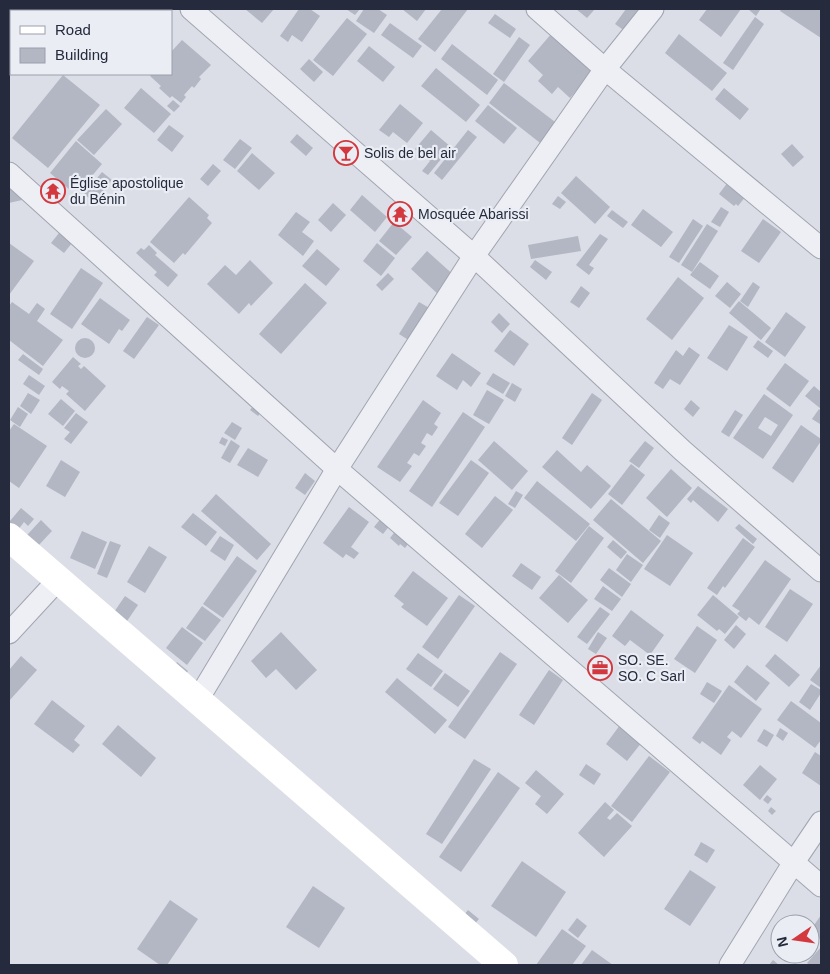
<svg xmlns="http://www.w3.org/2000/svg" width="830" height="974" viewBox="0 0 830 974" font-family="Arial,sans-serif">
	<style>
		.building { fill: #b2b7c3; fill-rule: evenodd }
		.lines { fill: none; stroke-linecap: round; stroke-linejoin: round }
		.street-casing { stroke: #a1a5b0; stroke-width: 23 }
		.street { stroke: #eeeff5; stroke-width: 21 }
		.secondary { stroke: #fff; stroke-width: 28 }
		.labels { text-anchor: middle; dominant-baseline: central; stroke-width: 4.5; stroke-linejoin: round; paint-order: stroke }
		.poi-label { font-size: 14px; fill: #252b3d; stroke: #eaedf4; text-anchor: start }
	</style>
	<rect width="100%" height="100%" fill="#dbdee6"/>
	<g class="building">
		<path d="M13 9H54L57 11H16Z"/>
		<path d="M75 9H109L106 11H78Z"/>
		<path d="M245 9H274L262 23Z"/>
		<path d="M299 9H310L320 16 302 42 292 35 288 42 280 36Z"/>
		<path d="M346 9H360L355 15Z"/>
		<path d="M364 9H378L387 15 374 33 356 21Z"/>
		<path d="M402 9H426L417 21Z"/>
		<path d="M442 9H468L435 52 418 39Z"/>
		<path d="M576 9H595L587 18Z"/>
		<path d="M626 9H639L629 34 615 24Z"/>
		<path d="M707 9H741L721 37 699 20Z"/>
		<path d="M748 9H758L760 10 756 16Z"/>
		<path d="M781 9H821V38L780 11Z"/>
		<path d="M495 14 516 29 510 38 488 23Z"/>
		<path d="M755 17 764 24 733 70 723 63Z"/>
		<path d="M347 18 367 34 333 76 313 60Z"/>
		<path d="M390 23 422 46 413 58 381 35Z"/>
		<path d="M552 33 594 70 570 98 558 87 552 94 538 81 543 75 528 61Z"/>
		<path d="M679 34 727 73 712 91 665 53Z"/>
		<path d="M519 37 530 45 504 82 493 74Z"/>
		<path d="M182 40 211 65 199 77 201 79 194 88 192 86 184 95 186 97 181 103 172 96 170 98 159 88 161 86 150 76 152 74H171V52Z"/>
		<path d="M452 44 498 80 487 95 441 59Z"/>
		<path d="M369 46 395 67 383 82 357 61Z"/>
		<path d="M309 59 323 72 314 82 300 69Z"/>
		<path d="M436 68 480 105 466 122 421 86Z"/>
		<path d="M63 75 100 105 48 168 12 138Z"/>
		<path d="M504 83 559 125 544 146 489 103Z"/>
		<path d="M141 88 171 114 154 133 124 108Z"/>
		<path d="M724 88 749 109 740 120 715 99Z"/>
		<path d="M173 100 180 106 174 112 167 106Z"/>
		<path d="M400 104 423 123 407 143 393 132 389 137 379 130Z"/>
		<path d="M488 105 517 128 504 144 475 121Z"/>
		<path d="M106 109 122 124 94 155 77 140Z"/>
		<path d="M169 125 184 136 172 152 157 140Z"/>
		<path d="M431 130 451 147 428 175 422 171 430 161 415 149Z"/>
		<path d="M468 130 477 137 442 180 434 173Z"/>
		<path d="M297 134 313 148 306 156 290 142Z"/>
		<path d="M240 139 252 148 235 169 223 160Z"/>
		<path d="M76 141 102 164 80 190 73 185 69 189 50 173Z"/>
		<path d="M792 144 804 157 793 167 781 154Z"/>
		<path d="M252 153 275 173 259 190 237 171Z"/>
		<path d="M213 164 221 171 208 186 200 179Z"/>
		<path d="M102 172 112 180 94 202 84 194Z"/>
		<path d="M576 176 610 207 595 224 561 193Z"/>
		<path d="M728 182 746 196 738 206 736 204 734 206 719 194Z"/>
		<path d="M9 185 22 200 9 203Z"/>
		<path d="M362 195 387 217 375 232 350 210Z"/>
		<path d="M558 196 566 202 560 209 552 204Z"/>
		<path d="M189 197 209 215 207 218 212 223 185 255 183 253 174 263 150 242Z"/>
		<path d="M333 203 346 215 331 232 318 220Z"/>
		<path d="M721 207 729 212 720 227 711 222Z"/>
		<path d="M643 209 673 232 661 247 631 225Z"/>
		<path d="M612 210 628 222 623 228 607 216Z"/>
		<path d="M296 212 310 222 302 232 314 241 303 256 278 235Z"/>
		<path d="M693 219 703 226 679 263 669 257Z"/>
		<path d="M763 219 781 232 759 263 741 251Z"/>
		<path d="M394 222 412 237 396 255 379 241Z"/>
		<path d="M707 224 718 231 692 272 681 265Z"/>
		<path d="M59 233 72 243 64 253 51 243Z"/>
		<path d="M600 234 608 239 589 265 594 268 589 275 576 265Z"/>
		<path d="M578 236 581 251 531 259 528 245Z"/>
		<path d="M9 243 34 261 9 295Z"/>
		<path d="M377 243 395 258 381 276 363 261Z"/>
		<path d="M149 245 157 253 155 255 178 275 168 287 154 275 157 272 136 253 141 248 144 250Z"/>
		<path d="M317 249 340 269 326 286 302 266Z"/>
		<path d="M427 251 457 278 440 296 411 269Z"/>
		<path d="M250 260 273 283 251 306 249 303 239 314 207 284 225 265 236 275Z"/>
		<path d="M535 260 552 272 546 280 530 267Z"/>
		<path d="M700 262 719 276 710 289 690 275Z"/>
		<path d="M81 268 103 283 72 329 50 314Z"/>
		<path d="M388 273 394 279 382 291 376 285Z"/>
		<path d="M678 277 704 298 672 340 646 319Z"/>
		<path d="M727 282 741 294 730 308 715 296Z"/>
		<path d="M753 282 760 287 748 307 740 301Z"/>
		<path d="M305 283 327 303 281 354 259 334Z"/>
		<path d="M581 286 590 293 579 308 570 302Z"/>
		<path d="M100 298 130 320 122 331 119 329 109 344 81 324Z"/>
		<path d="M739 301 771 328 761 340 729 313Z"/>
		<path d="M12 302 29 314 37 303 45 309 37 321 63 340 43 366 9 340V306Z"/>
		<path d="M419 302 438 313 418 346 399 334Z"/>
		<path d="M786 312 806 327 785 357 765 342Z"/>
		<path d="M499 313 510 324 502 333 491 322Z"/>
		<path d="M147 317 159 325 134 359 123 351Z"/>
		<path d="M729 325 748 337 727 371 707 358Z"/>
		<path d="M510 330 529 344 514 366 494 351Z"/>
		<circle cx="85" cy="348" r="10"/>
		<path d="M758 340 773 351 768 358 753 347Z"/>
		<path d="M689 347 700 355 680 385 670 379 663 389 654 383 676 350 683 356Z"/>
		<path d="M452 353 481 373 471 387 463 380 457 390 436 376Z"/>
		<path d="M23 354 43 369 39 375 18 360Z"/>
		<path d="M73 357 81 364 78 366 81 369 84 366 106 386 85 411 66 394 69 391 62 386 60 389 52 382Z"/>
		<path d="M785 363 809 381 790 407 766 389Z"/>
		<path d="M493 373 510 383 503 394 486 384Z"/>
		<path d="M29 375 45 386 39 395 23 384Z"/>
		<path d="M512 383 522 389 515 402 505 396Z"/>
		<path d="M814 386 821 392V409L805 396Z"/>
		<path d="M487 390 504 400 489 424 473 415Z"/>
		<path d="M28 393 40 400 31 414 20 406Z"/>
		<path d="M592 393 602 400 572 445 562 438Z"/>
		<path d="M764 394 793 415 763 459 733 438ZM765 417 778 425 771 436 758 428Z"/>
		<path d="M61 399 75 411 63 426 48 414Z"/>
		<path d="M258 400 266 406 258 416 250 410Z"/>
		<path d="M423 400 441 413 434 424 438 427 432 436 427 433 421 443 426 446 419 456 414 453 407 463 412 466 400 482 377 467Z"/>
		<path d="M691 400 700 408 693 417 684 409Z"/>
		<path d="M18 407 28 414 20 427 10 420Z"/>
		<path d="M819 409 821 411V422L820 424 812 419Z"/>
		<path d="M735 410 743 415 729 437 721 432Z"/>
		<path d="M463 412 485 427 432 507 409 491Z"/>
		<path d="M76 413 88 422 71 444 64 439 70 432 64 428Z"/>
		<path d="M232 422 242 428 235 440 224 433Z"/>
		<path d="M14 424 47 446 19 488 9 481V431Z"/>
		<path d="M801 425 821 439V441L793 483 772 468Z"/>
		<path d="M222 437 228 440 225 446 219 443Z"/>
		<path d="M231 440 240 446 230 463 221 458Z"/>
		<path d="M494 441 528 471 512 490 478 460Z"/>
		<path d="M645 441 654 448 639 468 629 461Z"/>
		<path d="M248 448 268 460 258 477 237 465Z"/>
		<path d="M557 450 581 472 587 465 611 486 591 509 542 467Z"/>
		<path d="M61 460 80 472 65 497 46 486Z"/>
		<path d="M471 460 489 473 458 516 439 503Z"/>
		<path d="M631 464 645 475 622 505 608 494Z"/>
		<path d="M671 469 692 488 667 517 646 498Z"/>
		<path d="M305 473 315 481 305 495 295 488Z"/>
		<path d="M537 481 590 524 576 541 524 498Z"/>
		<path d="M698 486 728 509 718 522 693 500 691 503 687 499Z"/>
		<path d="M516 491 523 495 515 508 508 504Z"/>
		<path d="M216 494 271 544 257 560 201 511Z"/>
		<path d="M495 496 513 510 482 548 465 534Z"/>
		<path d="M611 499 661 541 643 563 593 520Z"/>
		<path d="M349 507 369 522 351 547 359 553 354 559 346 554 343 558 323 543Z"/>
		<path d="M21 508 34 519 28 526 24 522 18 530 9 522Z"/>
		<path d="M193 513 217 532 206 546 181 527Z"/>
		<path d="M659 515 670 523 660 538 649 530Z"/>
		<path d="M382 517 391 524 383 534 374 527Z"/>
		<path d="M41 520 52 531 38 546 27 535Z"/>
		<path d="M739 524 757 539 753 544 735 528Z"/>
		<path d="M589 526 604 538 571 583 555 571Z"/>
		<path d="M397 529 411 540 405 548 400 544 399 546 390 538Z"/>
		<path d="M82 531 107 542 95 569 70 558Z"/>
		<path d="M667 535 693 553 670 586 644 569Z"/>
		<path d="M220 536 234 545 225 561 210 551Z"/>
		<path d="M743 538 755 547 725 588 723 586 717 595 707 588Z"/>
		<path d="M613 540 627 552 621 559 607 547Z"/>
		<path d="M110 541 121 545 107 578 97 574Z"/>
		<path d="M149 546 167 557 145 593 127 582Z"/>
		<path d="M627 554 643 565 631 582 616 570Z"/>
		<path d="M237 556 257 571 223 618 203 604Z"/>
		<path d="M765 560 791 579 759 625 749 617 746 621 737 614 740 611 732 606Z"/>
		<path d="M521 563 541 577 532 590 512 576Z"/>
		<path d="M609 568 631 584 622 597 600 580Z"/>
		<path d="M413 571 448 598 427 626 401 607 404 604 394 596Z"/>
		<path d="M559 575 588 600 568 623 539 598Z"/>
		<path d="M603 586 621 599 612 611 594 599Z"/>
		<path d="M790 589 813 604 787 642 765 627Z"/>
		<path d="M459 595 475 606 438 659 422 647Z"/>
		<path d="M713 595 739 617 725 634 719 629 717 631 697 615Z"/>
		<path d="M125 596 138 605 125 624 112 615Z"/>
		<path d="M202 606 221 620 205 641 186 628Z"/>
		<path d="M600 607 610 614 587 644 577 637Z"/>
		<path d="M631 610 664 635 650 655 630 640 625 646 612 636Z"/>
		<path d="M736 625 746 634 734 649 724 640Z"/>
		<path d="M697 626 717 640 695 673 674 659Z"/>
		<path d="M182 627 203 643 187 665 166 648Z"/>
		<path d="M281 632 317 670 296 690 276 669 266 678 251 661Z"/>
		<path d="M598 632 607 638 596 654 588 649Z"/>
		<path d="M500 652 517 664 465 739 448 727Z"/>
		<path d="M418 653 443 671 431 687 406 669Z"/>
		<path d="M775 654 800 675 789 687 765 666Z"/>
		<path d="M21 656 37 670 9 701V670Z"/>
		<path d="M177 662 188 671 181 680 170 671Z"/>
		<path d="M747 665 770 683 756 701 734 682Z"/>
		<path d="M821 665V688L810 680Z"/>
		<path d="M549 670 563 680 534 725 519 715Z"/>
		<path d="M445 673 470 691 458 707 433 689Z"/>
		<path d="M397 678 447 720 435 734 385 692Z"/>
		<path d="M707 682 722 691 714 703 700 694Z"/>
		<path d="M811 684 821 690V693L810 710 799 702Z"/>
		<path d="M729 685 762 709 741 738 732 731 727 737 731 740 721 755 702 741 700 744 692 738Z"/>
		<path d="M52 700 85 726 74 740 80 745 73 753 34 724Z"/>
		<path d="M791 701 821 723V740L815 748 777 720Z"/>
		<path d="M118 725 156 758 141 777 102 744Z"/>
		<path d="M620 725 642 742 627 761 606 744Z"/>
		<path d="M780 728 788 733 783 741 776 736Z"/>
		<path d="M764 729 774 735 767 747 757 741Z"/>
		<path d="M815 752 821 756V786L802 773Z"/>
		<path d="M649 756 670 772 632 822 611 806Z"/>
		<path d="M474 759 491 769 442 844 426 834Z"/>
		<path d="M586 764 601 774 594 785 579 775Z"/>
		<path d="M760 765 777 779 760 800 743 785Z"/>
		<path d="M536 770 564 794 547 814 535 804 541 796 525 783Z"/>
		<path d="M498 772 520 788 461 872 439 857Z"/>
		<path d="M767 795 772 799 768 804 763 800Z"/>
		<path d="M605 802 614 810 607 818 610 820 617 813 632 826 604 857 578 833Z"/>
		<path d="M771 807 776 811 772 815 768 811Z"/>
		<path d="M701 842 715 850 707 863 694 855Z"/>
		<path d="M522 861 566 892 536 937 491 906Z"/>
		<path d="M690 870 716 887 690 926 664 909Z"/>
		<path d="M313 886 345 908 319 948 286 927Z"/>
		<path d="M170 900 198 919 167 965H160L137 949Z"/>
		<path d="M468 910 479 919 472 927 461 919Z"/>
		<path d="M821 915V940L810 931Z"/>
		<path d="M577 918 587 926 578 938 568 930Z"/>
		<path d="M562 929 586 946 572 965H536Z"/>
		<path d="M821 947V965H809L807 963Z"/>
		<path d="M592 950 613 965H581Z"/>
		<path d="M773 960 779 965H769Z"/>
	</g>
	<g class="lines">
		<defs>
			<g id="street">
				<path d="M191 9 474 256 683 451 821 571"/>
				<path d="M537 9 605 69 821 248"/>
				<path d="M9 173 337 469 821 886"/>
				<path d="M9 633 57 581"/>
				<path d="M197 701 337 469 474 256 605 69 653 9"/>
				<path d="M730 965 794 862 821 822"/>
			</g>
		</defs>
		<use href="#street" class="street-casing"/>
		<use href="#street" class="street"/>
		<path class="secondary" d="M9 537 504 965"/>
	</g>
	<defs>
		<symbol id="bar-ring" viewBox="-11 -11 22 22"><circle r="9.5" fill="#eaedf4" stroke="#d3383e" stroke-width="1.5"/><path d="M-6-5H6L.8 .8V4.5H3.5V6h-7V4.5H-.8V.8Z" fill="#d3383e"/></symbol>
		<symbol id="temple-ring" viewBox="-11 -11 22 22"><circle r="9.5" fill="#eaedf4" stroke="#d3383e" stroke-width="1.5"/><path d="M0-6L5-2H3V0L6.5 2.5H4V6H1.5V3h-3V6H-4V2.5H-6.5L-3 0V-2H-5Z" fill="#d3383e"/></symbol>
		<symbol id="office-ring" viewBox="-11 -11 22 22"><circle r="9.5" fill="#eaedf4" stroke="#d3383e" stroke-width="1.5"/><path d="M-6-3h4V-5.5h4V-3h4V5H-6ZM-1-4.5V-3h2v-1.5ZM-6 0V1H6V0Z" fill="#d3383e"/></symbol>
	</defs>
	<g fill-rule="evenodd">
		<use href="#bar-ring" x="332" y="139" width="28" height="28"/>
		<use href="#temple-ring" x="39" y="177" width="28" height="28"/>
		<use href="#temple-ring" x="386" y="200" width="28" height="28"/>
		<use href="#office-ring" x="586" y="654" width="28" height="28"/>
	</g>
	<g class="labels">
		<g class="poi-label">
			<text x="364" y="153">Solis de bel air</text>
			<text x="70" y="183">Église apostolique<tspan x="70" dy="16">du Bénin</tspan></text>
			<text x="418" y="214">Mosquée Abarissi</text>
			<text x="618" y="660">SO. SE.<tspan x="618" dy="16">SO. C Sarl</tspan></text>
		</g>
	</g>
	<rect width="830" height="974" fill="none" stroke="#252b3d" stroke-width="20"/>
	<rect x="10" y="10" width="162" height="65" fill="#eaedf4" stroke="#9b9fab"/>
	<rect x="20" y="26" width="25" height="8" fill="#ffffff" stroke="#9b9fab"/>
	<text x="55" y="35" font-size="15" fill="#252b3d">Road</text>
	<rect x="20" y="48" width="25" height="15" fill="#b2b7c3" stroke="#9b9fab"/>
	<text x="55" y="60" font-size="15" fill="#252b3d">Building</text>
	<g transform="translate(795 939) rotate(257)"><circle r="24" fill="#eaedf4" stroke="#9b9fab"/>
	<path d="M0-4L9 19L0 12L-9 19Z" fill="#d3383e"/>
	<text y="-8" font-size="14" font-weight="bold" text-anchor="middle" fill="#252b3d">N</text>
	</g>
</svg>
